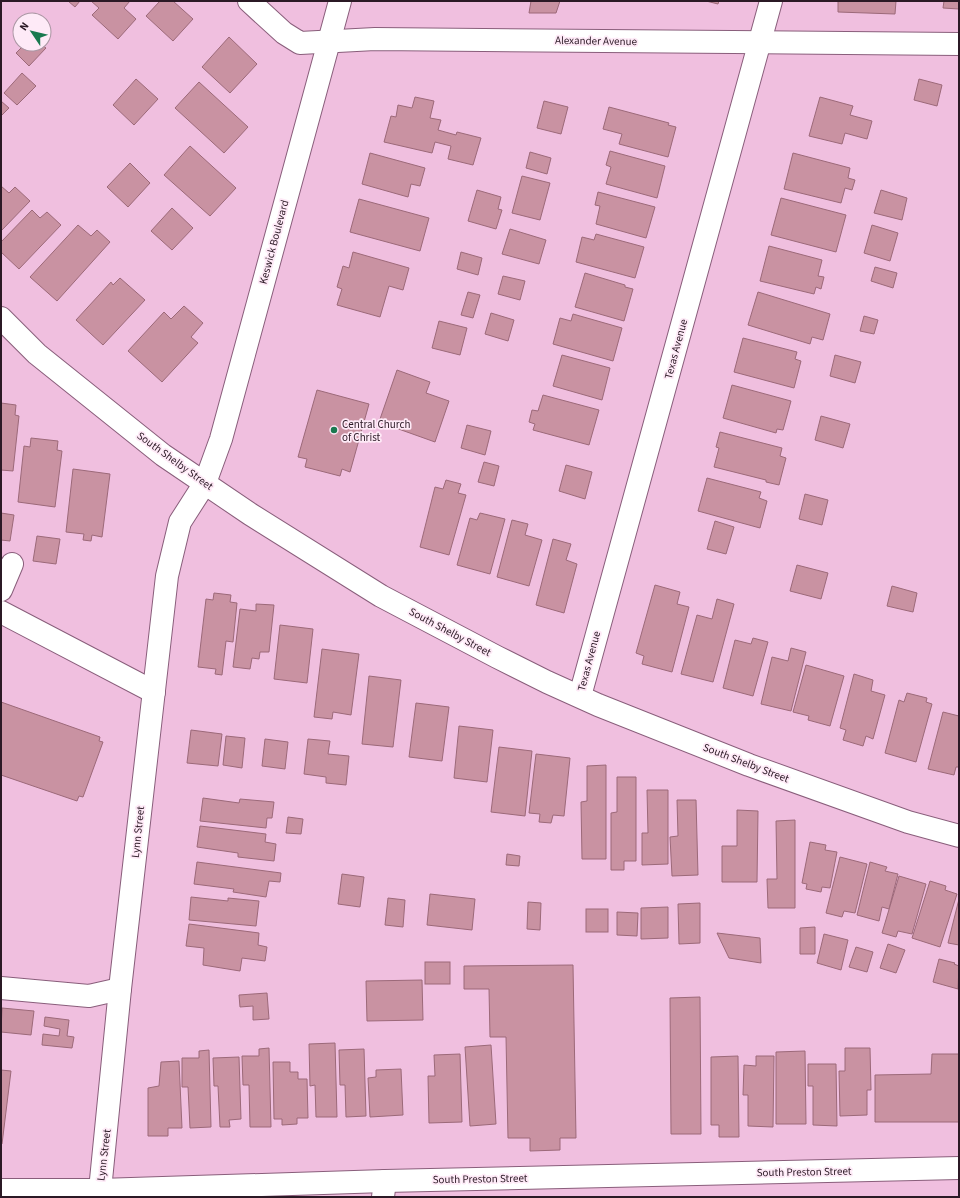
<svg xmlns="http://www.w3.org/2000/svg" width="960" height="1198" viewBox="0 0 960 1198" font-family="'Source Sans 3',sans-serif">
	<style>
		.building { fill: #c992a2; stroke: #9c6979 }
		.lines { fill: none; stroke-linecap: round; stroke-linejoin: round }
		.minor-casing { stroke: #895e7b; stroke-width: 24 }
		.major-casing { stroke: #895e7b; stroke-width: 24 }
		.minor { stroke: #fff; stroke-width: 22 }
		.major { stroke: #fff; stroke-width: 22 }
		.poi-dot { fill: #19794f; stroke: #feeaf7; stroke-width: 1.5 }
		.labels { text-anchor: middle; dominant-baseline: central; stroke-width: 3.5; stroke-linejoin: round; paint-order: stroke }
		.street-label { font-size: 11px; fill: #2b1925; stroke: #feeaf7 }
		.poi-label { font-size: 11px; fill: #2b1925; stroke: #feeaf7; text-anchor: start }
	</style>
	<rect width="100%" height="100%" fill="#f0bfdf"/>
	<g class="building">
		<path d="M68 1H80L75 7Z"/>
		<path d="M91 1H130L124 8 136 19 118 39 92 15 99 8Z"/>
		<path d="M160 1H173L193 19 173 41 146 16Z"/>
		<path d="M531 1H560L556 13H529Z"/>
		<path d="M706 1H719L718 4Z"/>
		<path d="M838 1H896L895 14 838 12Z"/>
		<path d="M944 1H959V9L943 8Z"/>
		<path d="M229 37 257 64 230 93 202 67Z"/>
		<path d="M25 44H41L46 48 29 66 16 53Z"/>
		<path d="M22 73 36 86 17 105 4 93Z"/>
		<path d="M136 79 158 99 134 125 113 105Z"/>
		<path d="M919 79 942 85 937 106 914 100Z"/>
		<path d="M199 82 248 127 224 153 175 108Z"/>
		<path d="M415 97 434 101 430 118 441 120 438 130 456 135 457 132 481 138 473 165 448 159 451 146 435 142 432 153 384 142 391 116 396 117 398 105 412 108Z"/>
		<path d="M820 97 853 106 850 115 872 121 867 139 845 133 842 144 809 136Z"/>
		<path d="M1 101 9 108 1 116Z"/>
		<path d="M544 101 568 107 561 134 537 128Z"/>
		<path d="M609 107 669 123 668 125 676 127 668 157 619 144 622 134 603 129Z"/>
		<path d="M190 146 236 188 210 216 164 175Z"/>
		<path d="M610 151 665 166 657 198 606 184 611 167 606 165Z"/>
		<path d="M530 152 551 158 547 174 526 168Z"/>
		<path d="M370 153 425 168 420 186 411 184 408 197 362 184Z"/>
		<path d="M793 153 850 168 848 178 855 180 852 190 845 188 841 203 784 189Z"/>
		<path d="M130 163 150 183 128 207 107 187Z"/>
		<path d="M522 176 550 183 540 220 512 213Z"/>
		<path d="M1 186 9 193 15 187 30 201 1 231Z"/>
		<path d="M477 190 501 197 498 209 502 210 496 229 468 221Z"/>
		<path d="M881 190 907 198 902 220 874 213Z"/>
		<path d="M598 192 655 207 646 238 596 224 600 206 595 205Z"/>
		<path d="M781 198 846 215 836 252 771 235Z"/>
		<path d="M359 199 429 218 420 251 350 232Z"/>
		<path d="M172 208 193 228 172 250 151 231Z"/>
		<path d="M32 210 40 218 47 212 61 225 19 269 1 252V242Z"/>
		<path d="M78 225 91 236 97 230 110 242 57 301 30 277Z"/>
		<path d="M872 225 898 233 890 261 864 253Z"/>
		<path d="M510 229 546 240 539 264 502 254Z"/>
		<path d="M596 234 644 247 635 278 576 262 582 237 594 240Z"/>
		<path d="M769 246 822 260 818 276 824 277 821 289 816 287 814 294 760 281Z"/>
		<path d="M353 252 409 268 403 290 389 286 380 317 337 305 342 289 337 287 343 266 349 268Z"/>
		<path d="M461 252 482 258 478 275 457 269Z"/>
		<path d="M875 267 897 273 893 288 871 281Z"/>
		<path d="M585 273 625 285V287L633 289 624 321 575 307Z"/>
		<path d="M503 276 525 281 520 300 498 294Z"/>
		<path d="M120 278 145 300 103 345 76 320 111 282 113 285Z"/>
		<path d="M468 292 480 295 473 318 461 315Z"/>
		<path d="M758 292 830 314 823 340 812 337 810 344 748 325Z"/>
		<path d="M184 306 203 323 191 337 198 343 162 382 128 351 164 312 171 319Z"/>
		<path d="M491 313 514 320 508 341 485 334Z"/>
		<path d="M573 314 622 328 613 361 553 344 560 318 571 321Z"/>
		<path d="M864 316 878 320 874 334 860 331Z"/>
		<path d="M439 321 467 328 460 355 432 348Z"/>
		<path d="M743 338 797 352 795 359 801 361 794 388 734 372Z"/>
		<path d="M562 355 610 368 602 400 553 386Z"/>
		<path d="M835 355 861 362 855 383 830 376Z"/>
		<path d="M397 370 430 382 426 393 449 401 435 442 379 422Z"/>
		<path d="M732 385 791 401 783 430 777 429 776 433 723 418Z"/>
		<path d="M317 390 369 404 350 472 342 469 340 476 305 467 307 459 298 457Z"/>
		<path d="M543 395 599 410 589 445 533 430 535 424 529 422 532 410 538 411Z"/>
		<path d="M1 403 16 405 15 415 19 416 13 471 1 470Z"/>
		<path d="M821 416 850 424 843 448 815 440Z"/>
		<path d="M467 425 491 431 485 455 461 448Z"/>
		<path d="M720 432 782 448 780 456 786 458 779 485 766 482V480L714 467 719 448 716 447Z"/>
		<path d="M31 438 58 441 57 450 62 451 55 507 18 502 24 446 30 447Z"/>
		<path d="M484 462 499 466 494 486 478 482Z"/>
		<path d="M566 465 592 472 585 499 559 491Z"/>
		<path d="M73 469 110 474 102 537 92 535 91 541 83 540 84 534 66 532Z"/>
		<path d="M707 478 761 492 759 498 767 501 760 528 698 511Z"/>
		<path d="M446 480 461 484 458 493 466 495 449 555 420 547 435 487 443 489Z"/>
		<path d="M805 494 828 500 822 525 799 519Z"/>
		<path d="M1 513 14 515 10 541 1 540Z"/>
		<path d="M480 513 505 519 490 574 457 565 470 518 477 520Z"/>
		<path d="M512 520 528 524 525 535 542 540 529 586 497 577Z"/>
		<path d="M715 521 734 527 726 554 707 549Z"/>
		<path d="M37 536 60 539 56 564 33 561Z"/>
		<path d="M553 539 571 544 566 560 577 564 564 613 536 605Z"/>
		<path d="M797 565 828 573 821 599 790 591Z"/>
		<path d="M655 585 680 592 677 604 689 607 672 672 642 664 644 656 636 653Z"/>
		<path d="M892 586 917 593 913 612 887 606Z"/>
		<path d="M214 593 231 595 230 602 237 603 233 642 226 641 222 675 215 674 216 669 198 667 206 599 213 600Z"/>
		<path d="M717 599 734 604 713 682 681 674 697 615 712 619Z"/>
		<path d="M256 604 274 605 269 652H260L259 659 252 658 250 669 233 667 240 609 256 611Z"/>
		<path d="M280 625 313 629 307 683 274 679Z"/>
		<path d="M753 638 768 642 753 696 723 688 735 640 751 644Z"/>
		<path d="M791 648 806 652 791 711 761 704 772 657 788 661Z"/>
		<path d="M322 649 359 654 351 715 333 712 332 719 314 717Z"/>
		<path d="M806 665 844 676 830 726 808 720 809 716 793 712Z"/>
		<path d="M854 674 873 680 871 691 885 695 873 739 866 736 863 746 843 740 846 730 840 728Z"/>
		<path d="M369 676 401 680 393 747 362 744Z"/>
		<path d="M907 693 927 698 926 702 932 704 916 762 885 753 899 700 904 702Z"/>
		<path d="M1 702 100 737 99 741 103 742 83 797 79 796 77 801 1 775Z"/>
		<path d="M416 703 449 707 442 761 409 757Z"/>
		<path d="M943 712 959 716V715V767H956L954 775 928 769Z"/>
		<path d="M459 726 493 730 487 782 454 778Z"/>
		<path d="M191 730 222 734 218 766 187 763Z"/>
		<path d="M226 736 245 738 242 768 223 765Z"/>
		<path d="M265 739 288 742 285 769 262 766Z"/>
		<path d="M308 739 330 741 328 754 349 756 346 785 326 783V777L304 774Z"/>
		<path d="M499 747 532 751 525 816 491 812Z"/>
		<path d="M536 754 570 758 564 816 553 815 551 823 539 822 540 814 529 813Z"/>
		<path d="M606 765V859H582L581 802 587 801V766Z"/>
		<path d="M617 777H636V861H624V870H611V813L617 812Z"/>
		<path d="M647 790H668V864L642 865V833H648Z"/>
		<path d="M203 798 239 803 240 799 274 802 272 818H267L266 828 200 821Z"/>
		<path d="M677 800H696L698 875 672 876 670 837 678 836Z"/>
		<path d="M737 810 758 811 757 882H722V846H737Z"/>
		<path d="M288 817 303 819 301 834 286 833Z"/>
		<path d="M795 820V908H768L767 879H777L776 821Z"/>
		<path d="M200 826 266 834 265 842 276 844 274 861 238 857V853L197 847Z"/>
		<path d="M810 842 826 845 825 850 837 852 830 888 822 887 821 892 806 889 807 884 802 883Z"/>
		<path d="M507 854 520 856 519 866 506 865Z"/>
		<path d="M840 857 867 864 855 913 844 911 842 917 826 913Z"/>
		<path d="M197 862 281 873 280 882 269 881 266 897 233 892 234 889 194 884Z"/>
		<path d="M870 862 887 867 885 871 898 874 889 909 882 907 879 921 857 915Z"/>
		<path d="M342 874 364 877 360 907 338 904Z"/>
		<path d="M899 876 926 884 912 934 898 931 896 937 882 933Z"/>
		<path d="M930 881 946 886 945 890 957 894 940 947 912 938Z"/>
		<path d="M430 894 475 899 472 930 427 925Z"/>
		<path d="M191 897 228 901V898L259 901 256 926 189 920Z"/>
		<path d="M388 898 405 900 403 927 385 925Z"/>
		<path d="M959 899V945L948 943Z"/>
		<path d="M528 902 541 903 540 930 527 929Z"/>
		<path d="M700 903V943L679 944 678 904Z"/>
		<path d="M668 907V938L641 939V908Z"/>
		<rect x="586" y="909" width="22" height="23"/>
		<path d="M617 912 638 913 637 936 617 935Z"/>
		<path d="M189 924 259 933 258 945 267 947 265 961 242 958 240 971 203 965 204 948 186 946Z"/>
		<path d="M815 927V954H800V928Z"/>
		<path d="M717 933 760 938 761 963 729 958Z"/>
		<path d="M824 934 848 940 841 970 817 963Z"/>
		<path d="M888 944 905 950 896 973 880 968Z"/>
		<path d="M856 947 873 952 867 972 849 967Z"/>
		<path d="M939 959 955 963 954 964 959 966 958 989 933 982Z"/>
		<rect x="425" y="962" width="25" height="22"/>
		<path d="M573 965 576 1138H560V1150L530 1151V1138H508L506 1037H490L489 989H464V966Z"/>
		<path d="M422 980 423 1020 367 1021 366 981Z"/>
		<path d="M267 993 269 1019 253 1020V1006L240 1007 239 995Z"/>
		<path d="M700 997 701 1134H671L670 998Z"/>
		<path d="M2 1008 34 1011 31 1035 1 1032Z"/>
		<path d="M45 1017 69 1020 67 1036 74 1037 72 1048 42 1045 43 1034 59 1036 60 1029 44 1026Z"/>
		<path d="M335 1043 337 1117H316L315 1085 310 1086 309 1044Z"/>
		<path d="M491 1045 496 1124 470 1126 465 1047Z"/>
		<path d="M269 1048 271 1127H250L249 1085H243L242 1056H259V1049Z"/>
		<path d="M845 1048H870L871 1090H867V1115L840 1116 839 1071H845Z"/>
		<path d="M364 1049 366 1116 346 1117 345 1085H340L339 1050Z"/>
		<path d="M209 1050 211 1127 190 1128 188 1087H182V1058H199V1051Z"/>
		<path d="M805 1051 806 1124H776V1052Z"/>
		<path d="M460 1054 462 1122 429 1123 428 1076H435L434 1055Z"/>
		<path d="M932 1054H959V1122H875V1075L931 1074Z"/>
		<path d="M738 1056 739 1137H719V1125H711V1057Z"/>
		<path d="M756 1056H774L773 1127 748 1126V1095H743L744 1065 756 1066Z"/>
		<path d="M239 1057 241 1119 229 1120 230 1127H220L218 1086H214L213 1058Z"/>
		<path d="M179 1061 182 1128H168V1136H148V1088L159 1086 161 1062Z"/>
		<path d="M273 1062H290V1072H298V1079H307L308 1118H297V1124L282 1125V1119H274Z"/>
		<path d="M808 1064H836L837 1126 813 1125V1086H808Z"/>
		<path d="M401 1069 403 1115 370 1117 368 1078 376 1077V1070Z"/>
		<path d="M1 1070 11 1071 2 1144H1Z"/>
	</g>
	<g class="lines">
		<defs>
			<g id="minor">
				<path d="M249 1 284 33 300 43 375 39 959 44"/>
				<path d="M205 483 221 439 340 1"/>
				<path d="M1 590 12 564"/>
				<path d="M1 612 154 692"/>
				<path d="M580 696 771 1"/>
				<path d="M1 988 89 996 120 989"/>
				<path d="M383 1197 385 1181"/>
			</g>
			<g id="major">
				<path d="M1 318 37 354 163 455 250 514 381 596 497 657 547 682 598 705 749 765 908 822 959 836"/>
				<path d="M1 1190H100L385 1181 959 1168"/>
				<path d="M100 1190 120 989 167 576 180 522 205 483"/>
			</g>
		</defs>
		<use href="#minor" class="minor-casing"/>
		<use href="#major" class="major-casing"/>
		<use href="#minor" class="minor"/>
		<use href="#major" class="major"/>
	</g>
	<circle class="poi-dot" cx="334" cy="430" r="4"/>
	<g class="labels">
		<g class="street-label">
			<text transform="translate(596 41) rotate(1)">Alexander Avenue</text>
			<text transform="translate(274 242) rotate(-75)">Keswick Boulevard</text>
			<text transform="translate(676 349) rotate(-75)">Texas Avenue</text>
			<text transform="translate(175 461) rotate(36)">South Shelby Street</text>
			<text transform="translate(450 632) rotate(28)">South Shelby Street</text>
			<text transform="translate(589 661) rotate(-75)">Texas Avenue</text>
			<text transform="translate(746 763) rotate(21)">South Shelby Street</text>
			<text transform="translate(138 832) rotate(-84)">Lynn Street</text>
			<text transform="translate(104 1155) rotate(-83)">Lynn Street</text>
			<text transform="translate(804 1172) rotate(-1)">South Preston Street</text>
			<text transform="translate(480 1179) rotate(-1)">South Preston Street</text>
		</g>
		<g class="poi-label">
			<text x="342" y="424">Central Church<tspan x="342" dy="13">of Christ</tspan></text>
		</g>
	</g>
	<rect width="960" height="1198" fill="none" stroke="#2b1925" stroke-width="4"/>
	<g transform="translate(32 32) rotate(305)"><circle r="19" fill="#feeaf7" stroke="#aa96a3"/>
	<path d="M0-3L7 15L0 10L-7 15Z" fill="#19794f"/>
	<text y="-6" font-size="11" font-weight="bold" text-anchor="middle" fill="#2b1925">N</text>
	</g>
</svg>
